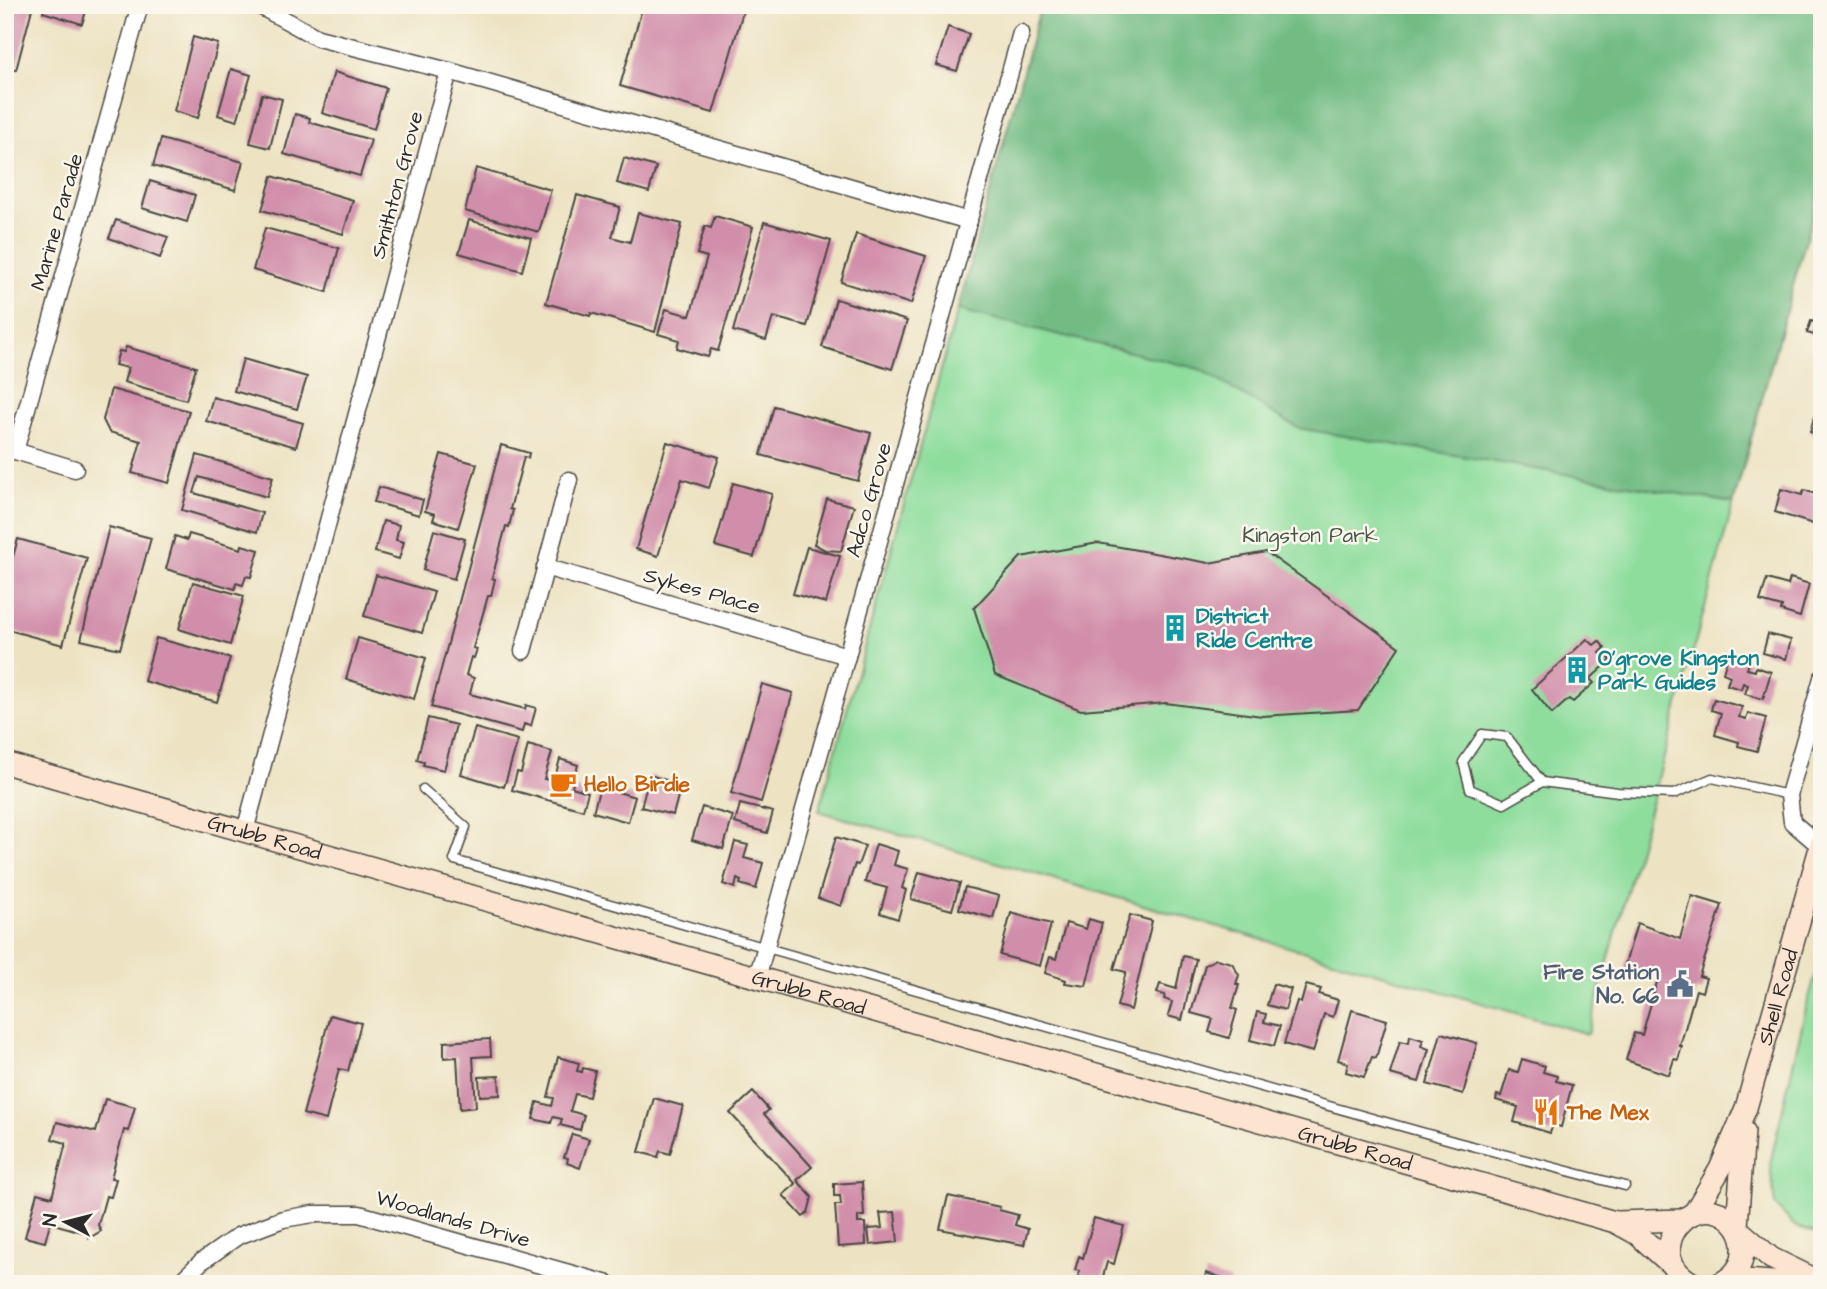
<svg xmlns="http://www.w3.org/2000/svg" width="1827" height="1289" viewBox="0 0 1827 1289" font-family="'Architects Daughter',sans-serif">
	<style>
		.green { fill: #8edd9d; stroke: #5c8464; stroke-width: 2 }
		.forest { fill: #72bc84; stroke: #4e7458; stroke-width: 2 }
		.building { fill: #d18eaa }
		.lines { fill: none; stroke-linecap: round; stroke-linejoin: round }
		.service-casing { stroke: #484742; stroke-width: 11 }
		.minor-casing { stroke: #484742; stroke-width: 19 }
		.secondary-casing { stroke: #484742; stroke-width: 24 }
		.service { stroke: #fff; stroke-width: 8 }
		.minor { stroke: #fff; stroke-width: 16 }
		.secondary { stroke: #fce5d0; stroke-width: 21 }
		.labels { text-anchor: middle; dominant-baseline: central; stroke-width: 5; stroke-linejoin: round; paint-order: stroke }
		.street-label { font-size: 21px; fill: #2b2b2b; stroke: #fbf7ec }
		.park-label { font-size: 21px; fill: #445848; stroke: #fbf7ec }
		.culture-label { font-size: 21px; font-weight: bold; fill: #0d838f; stroke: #fbf7ec; text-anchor: start }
		.food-label { font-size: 21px; font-weight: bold; fill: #c56008; stroke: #fbf7ec; text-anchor: start }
		.service-label { font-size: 21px; font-weight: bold; fill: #4e5e75; stroke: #fbf7ec; text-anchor: end }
	</style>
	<rect width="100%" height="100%" fill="#fbf7ec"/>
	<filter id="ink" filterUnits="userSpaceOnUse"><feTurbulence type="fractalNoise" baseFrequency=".0143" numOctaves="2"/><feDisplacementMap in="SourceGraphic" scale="14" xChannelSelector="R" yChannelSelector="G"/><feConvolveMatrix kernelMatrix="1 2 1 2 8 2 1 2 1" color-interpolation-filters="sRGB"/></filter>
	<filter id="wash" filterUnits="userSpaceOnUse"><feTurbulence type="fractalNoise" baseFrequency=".00686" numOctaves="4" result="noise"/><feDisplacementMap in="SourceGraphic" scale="28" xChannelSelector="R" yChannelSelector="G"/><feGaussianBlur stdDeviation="1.57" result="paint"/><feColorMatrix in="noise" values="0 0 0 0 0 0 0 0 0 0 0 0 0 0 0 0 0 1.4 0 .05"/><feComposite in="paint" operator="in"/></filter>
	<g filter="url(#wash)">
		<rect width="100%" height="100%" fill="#ede3c3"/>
		<g class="green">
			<path d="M1042 5H1822V180L1588 1034 819 811Z"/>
			<path d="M1822 953V1235L1796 1227 1775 1205 1770 1164 1806 1008Z"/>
		</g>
		<path class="forest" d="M1041 5H1822V180L1733 503 1298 428 1199 369 958 310Z"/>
		<g id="blocks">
			<g class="building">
				<path d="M5 5H33L16 70 5 67Z"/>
				<path d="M45 5H88L82 24 43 12Z"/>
				<path d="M643 5H745L713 113 620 86Z"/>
				<path d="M948 27 969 34 957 71 936 65Z"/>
				<path d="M193 37 218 44 198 118 174 111Z"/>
				<path d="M231 69 251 75 237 121 218 115Z"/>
				<path d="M334 72 386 88 374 129 322 113Z"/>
				<path d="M262 94 282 99 270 148 250 143Z"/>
				<path d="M295 114 310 118 309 122 371 140 360 176 284 154Z"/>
				<path d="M161 139 243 162 235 190 153 166Z"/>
				<path d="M624 158 656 167 649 192 617 183Z"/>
				<path d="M476 168 551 190 539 232 465 211Z"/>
				<path d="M272 176 353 200 343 234 262 210Z"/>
				<path d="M150 181 195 195 187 222 142 208Z"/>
				<path d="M577 195 620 207 612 237 626 241 630 242 638 213 682 224 655 332 605 317 591 313 590 316 546 303Z"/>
				<path d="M715 216 753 227 718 351 711 349 708 357 677 348 679 340 658 334 666 309 690 316 707 257 697 254 705 226 711 228Z"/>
				<path d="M116 220 168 237 160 258 109 238Z"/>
				<path d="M469 220 531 238 522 271 459 253Z"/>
				<path d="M764 222 831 241 807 326 773 317 766 340 733 331Z"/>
				<path d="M265 228 339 248 327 292 253 270Z"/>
				<path d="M856 234 926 256 911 304 841 282Z"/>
				<path d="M836 299 907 321 892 369 822 347Z"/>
				<path d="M1817 312 1822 313V337L1807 333 1811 321 1814 322Z"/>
				<path d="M126 347 196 367 186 400 124 382 128 368 115 365 119 351 124 352Z"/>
				<path d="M243 359 307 377 297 409 234 391Z"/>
				<path d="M111 389 189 411 169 483 132 473 141 441 109 432 103 420Z"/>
				<path d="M213 397 303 423 296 447 206 421Z"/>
				<path d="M1819 399 1822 400V435L1810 432Z"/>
				<path d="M774 406 871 433 858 481 761 455Z"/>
				<path d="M667 442 719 457 709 488 682 479 658 556 636 549Z"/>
				<path d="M501 445 529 453 528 458 524 457 510 509 513 510 509 527 506 526 492 578 495 579 491 596H488L473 648 477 649 474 658 471 657 466 675 474 678 470 694 525 709 526 705 536 708 531 726 524 724 522 732 431 707Z"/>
				<path d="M441 454 477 464 458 528 433 520 435 514 425 511Z"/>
				<path d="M197 455 273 477 267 497 199 477 194 493 262 513 257 532 182 510Z"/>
				<path d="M733 483 772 494 754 557 715 546Z"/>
				<path d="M379 487 423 500 419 515 374 502Z"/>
				<path d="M1781 489 1802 495 1804 490 1821 496 1813 524 1775 512Z"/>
				<path d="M827 499 854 506 841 551 825 550 814 544Z"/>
				<path d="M383 521 399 525 396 540 404 542 399 559 375 552Z"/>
				<path d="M109 527 151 538 120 649 81 640Z"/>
				<path d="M434 530 465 539 454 579 423 570Z"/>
				<path d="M189 534 241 549 242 545 259 550 251 577 246 576 243 585 236 583 235 589 166 569 175 536 187 540Z"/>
				<path d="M18 539 87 558 63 645 5 629V585Z"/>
				<path d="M1098 543 1209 563 1266 552 1399 647 1358 710 1262 716 1166 703 1081 710 995 675 974 608 1021 557Z"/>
				<path d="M807 547 840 556 826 603 793 594Z"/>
				<path d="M376 575 434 592 422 633 364 616Z"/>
				<path d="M1790 578 1809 584 1800 617 1781 611 1782 607 1760 601 1767 579 1788 585Z"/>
				<path d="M193 582 244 596 230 645 179 629Z"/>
				<path d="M1768 634 1791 640 1786 659 1763 653Z"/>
				<path d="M156 638 230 658 217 702 144 681Z"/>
				<path d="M358 638 426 658 414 699 346 679Z"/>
				<path d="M1587 639 1594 645 1599 641 1605 648 1600 653 1604 656 1605 654 1611 660 1590 679 1594 683 1573 702 1569 699 1552 714 1532 689Z"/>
				<path d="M1728 655 1749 662 1747 669 1755 671 1756 667 1771 672 1763 699 1745 694 1748 685 1743 683 1741 689 1727 685 1730 676 1723 673Z"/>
				<path d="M762 684 793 693 761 802 731 793Z"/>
				<path d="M1714 699 1742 707 1739 717 1746 719 1748 713 1766 718 1757 751 1738 746 1739 742 1715 735 1721 713 1711 710Z"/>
				<path d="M428 718 456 725 444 770 423 765 424 762 417 760Z"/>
				<path d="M475 728 518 740 504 787 461 774Z"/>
				<path d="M528 745 552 752 544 779 554 781 560 759 578 765 572 787 588 792 583 810 512 790 517 772 521 773Z"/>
				<path d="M650 775 681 785 673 815 641 807Z"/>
				<path d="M600 787 635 797 628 822 593 812Z"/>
				<path d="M740 804 773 812 767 833 735 823Z"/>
				<path d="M702 807 733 816 723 849 692 840Z"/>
				<path d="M836 837 865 846 858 865 855 864 841 906 818 898Z"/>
				<path d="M735 842 748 845 744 858 763 863 756 889 740 884 741 881 737 879 735 888 723 884Z"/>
				<path d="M876 844 898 851 894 865 908 869 902 888 906 890 898 919 880 913 887 888 865 882Z"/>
				<path d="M919 872 960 883 952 910 911 899Z"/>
				<path d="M965 887 999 896 993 918 959 909Z"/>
				<path d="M1692 896 1722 905 1699 976 1706 978 1702 992 1696 990 1680 1046H1682L1678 1060 1674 1059 1669 1075 1626 1060 1634 1033 1642 1035 1659 975 1651 973 1650 975 1624 968 1637 923 1680 939Z"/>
				<path d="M1011 913 1051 924 1040 966 1000 955Z"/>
				<path d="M1130 915 1152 921 1131 1010 1117 1006 1126 972 1114 969Z"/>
				<path d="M1089 919 1102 923 1086 986 1065 983 1066 980 1045 973 1050 957 1056 959 1066 923 1086 929Z"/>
				<path d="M1183 956 1196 959 1182 1020 1168 1016 1172 1002 1164 999 1165 995 1157 993 1160 984 1176 989Z"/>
				<path d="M1216 959 1232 963 1239 975 1236 984 1239 985 1232 1008 1237 1010 1229 1038 1209 1032 1213 1019 1191 1013 1205 965Z"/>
				<path d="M1273 984 1291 989 1285 1010 1267 1005Z"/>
				<path d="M1306 985 1321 989 1319 994 1338 1000 1333 1017 1324 1014 1313 1052 1284 1044 1297 1001 1301 1003Z"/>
				<path d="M1352 1010 1387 1020 1376 1058 1372 1057 1364 1077 1346 1072 1348 1063 1338 1060Z"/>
				<path d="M1257 1012 1266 1014 1264 1022 1280 1026 1274 1046 1250 1040Z"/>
				<path d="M330 1015 361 1023 348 1071 339 1069 326 1120 303 1114Z"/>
				<path d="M1441 1033 1477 1043 1463 1094 1427 1084Z"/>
				<path d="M1410 1036 1423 1040 1421 1046 1429 1049 1419 1082 1390 1074 1400 1041 1409 1043Z"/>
				<path d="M490 1039 491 1056 473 1057 476 1107 460 1109 457 1057 444 1058V1042Z"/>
				<path d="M558 1057 579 1063 577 1071 582 1072 583 1068 595 1071 589 1097 575 1094 570 1111 584 1115 580 1130 560 1125 562 1119 553 1117 551 1123 533 1119 537 1102 552 1106 554 1098 548 1097Z"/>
				<path d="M1522 1059 1545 1066 1543 1072 1557 1076 1556 1081 1572 1085 1561 1127 1553 1125 1550 1133 1514 1122 1518 1107 1496 1100 1497 1095 1501 1096 1509 1070 1518 1072Z"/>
				<path d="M499 1076 500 1095 480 1096 479 1077Z"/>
				<path d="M753 1092 769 1110 764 1114 812 1167 797 1180 812 1197 808 1213 803 1217 783 1195 796 1184 730 1113Z"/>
				<path d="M654 1098 683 1106 670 1154 660 1151 658 1157 639 1152Z"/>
				<path d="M105 1099 135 1107 128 1131 124 1130 111 1178 116 1179 111 1197 106 1196 98 1225 101 1231 89 1238 86 1233 50 1223 45 1242 25 1237 37 1193 52 1197 66 1143 52 1139 57 1122 96 1132Z"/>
				<path d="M572 1134 589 1139 580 1168 567 1163 568 1158 564 1157Z"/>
				<path d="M862 1182 864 1216H858V1223H865L866 1245 838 1247 835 1205H841L840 1196H834V1184Z"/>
				<path d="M948 1196 1000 1207 999 1210 1018 1215 1015 1225 1028 1229 1024 1245 940 1229Z"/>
				<path d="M895 1212 898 1242 870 1245 868 1229 882 1228 880 1213Z"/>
				<path d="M1094 1218 1124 1226 1114 1264 1107 1262 1103 1277 1109 1279 1108 1284H1076L1080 1271 1075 1270 1079 1256 1083 1258Z"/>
				<path d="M1206 1273 1230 1280 1229 1284H1203Z"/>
			</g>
		</g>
	</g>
	<g filter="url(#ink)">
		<use href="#blocks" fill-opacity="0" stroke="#484742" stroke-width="2"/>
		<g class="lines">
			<defs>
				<g id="service">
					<path d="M1542 782 1507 737 1482 734 1463 762 1470 789 1504 804 1542 782 1618 792 1674 794 1712 778 1789 795"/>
					<path d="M423 789 466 827 454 860 1457 1142 1625 1186"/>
				</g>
				<g id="minor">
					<path d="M258 5 318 38 449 71 969 221"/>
					<path d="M5 449 15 451 140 5"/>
					<path d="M15 451 75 469"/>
					<path d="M545 567 847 656"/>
					<path d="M523 651 569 480"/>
					<path d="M245 831 449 71"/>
					<path d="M1820 846 1792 822 1789 795 1822 678"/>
					<path d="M757 978 1021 33"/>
					<path d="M178 1284 201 1262 238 1236 283 1219 313 1214H359L608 1284"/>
				</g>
				<g id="secondary">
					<path id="s1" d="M5 763 1615 1222 1637 1234 1673 1266"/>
					<path id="s2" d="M1694 1213 1720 1169 1746 1108 1822 841"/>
					<path d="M1617 1222 1682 1220"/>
					<path d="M1737 1226 1744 1131"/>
					<path d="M1740 1231 1771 1258 1822 1283"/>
					<path d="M1729 1279 1804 1284"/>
					<path d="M1694 1284C1637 1255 1692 1184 1732 1221 1740 1229 1744 1239 1743 1251 1743 1267 1733 1277 1719 1284"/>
				</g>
			</defs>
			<use href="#service" class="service-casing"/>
			<use href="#minor" class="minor-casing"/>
			<use href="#secondary" class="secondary-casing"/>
			<use href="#service" class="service"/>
			<use href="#minor" class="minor"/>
			<use href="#secondary" class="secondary"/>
		</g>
	</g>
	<defs>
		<symbol id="building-bare" viewBox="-9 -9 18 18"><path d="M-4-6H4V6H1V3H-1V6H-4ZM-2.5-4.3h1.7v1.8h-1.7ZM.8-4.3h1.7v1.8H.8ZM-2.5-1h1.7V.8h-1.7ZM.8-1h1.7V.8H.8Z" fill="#0f9aa8" stroke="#fbf7ec" stroke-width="2.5" paint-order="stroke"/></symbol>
		<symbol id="cafe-bare" viewBox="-9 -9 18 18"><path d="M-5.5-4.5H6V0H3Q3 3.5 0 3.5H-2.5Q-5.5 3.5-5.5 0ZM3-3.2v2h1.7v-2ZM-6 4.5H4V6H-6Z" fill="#e8710a" stroke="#fbf7ec" stroke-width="2.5" paint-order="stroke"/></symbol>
		<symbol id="civic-bare" viewBox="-9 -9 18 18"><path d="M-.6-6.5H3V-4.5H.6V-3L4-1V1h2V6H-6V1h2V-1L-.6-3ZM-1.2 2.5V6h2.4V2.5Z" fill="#5c6f8a" stroke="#fbf7ec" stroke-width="2.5" paint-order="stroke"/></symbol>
		<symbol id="restaurant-bare" viewBox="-9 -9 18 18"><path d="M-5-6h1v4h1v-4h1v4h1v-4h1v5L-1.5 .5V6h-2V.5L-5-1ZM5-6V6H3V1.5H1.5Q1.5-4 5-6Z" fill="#e8710a" stroke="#fbf7ec" stroke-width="2.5" paint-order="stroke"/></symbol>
	</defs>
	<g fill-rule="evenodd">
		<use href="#building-bare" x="1156" y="609" width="38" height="38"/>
		<use href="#building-bare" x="1558" y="651" width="38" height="38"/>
		<use href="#cafe-bare" x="544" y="765" width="38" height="38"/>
		<use href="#civic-bare" x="1661" y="965" width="38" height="38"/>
		<use href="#restaurant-bare" x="1527" y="1093" width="38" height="38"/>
	</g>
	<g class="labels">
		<g class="street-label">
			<text transform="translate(397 185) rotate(-75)">Smithton Grove</text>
			<text transform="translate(57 222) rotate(-74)">Marine Parade</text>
			<text transform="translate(869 500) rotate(-74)">Adco Grove</text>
			<text transform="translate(702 591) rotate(16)">Sykes Place</text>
			<text stroke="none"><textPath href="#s1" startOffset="270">Grubb Road</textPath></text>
			<text stroke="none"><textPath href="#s1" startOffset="836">Grubb Road</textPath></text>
			<text stroke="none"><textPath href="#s2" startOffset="233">Shell Road</textPath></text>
			<text stroke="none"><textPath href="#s1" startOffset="1404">Grubb Road</textPath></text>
			<text transform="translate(453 1219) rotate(16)">Woodlands Drive</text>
		</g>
		<g class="park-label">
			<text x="1310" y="535">Kingston Park</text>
		</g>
		<g class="culture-label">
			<text x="1196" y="616">District<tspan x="1196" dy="24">Ride Centre</tspan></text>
			<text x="1598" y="658">O'grove Kingston<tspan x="1598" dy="24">Park Guides</tspan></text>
		</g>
		<g class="food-label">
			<text x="584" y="784">Hello Birdie</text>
			<text x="1567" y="1112">The Mex</text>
		</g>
		<g class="service-label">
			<text x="1659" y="972">Fire Station<tspan x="1659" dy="24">No. 66</tspan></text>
		</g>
	</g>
	<rect width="1827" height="1289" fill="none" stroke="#fbf7ec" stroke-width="28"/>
	<g transform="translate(66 1222) rotate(277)" stroke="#fbf7ec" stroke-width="5" paint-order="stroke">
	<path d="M0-5L12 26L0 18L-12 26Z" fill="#2b2b2b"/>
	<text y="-10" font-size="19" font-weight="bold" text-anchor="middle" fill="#2b2b2b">N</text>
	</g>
</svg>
